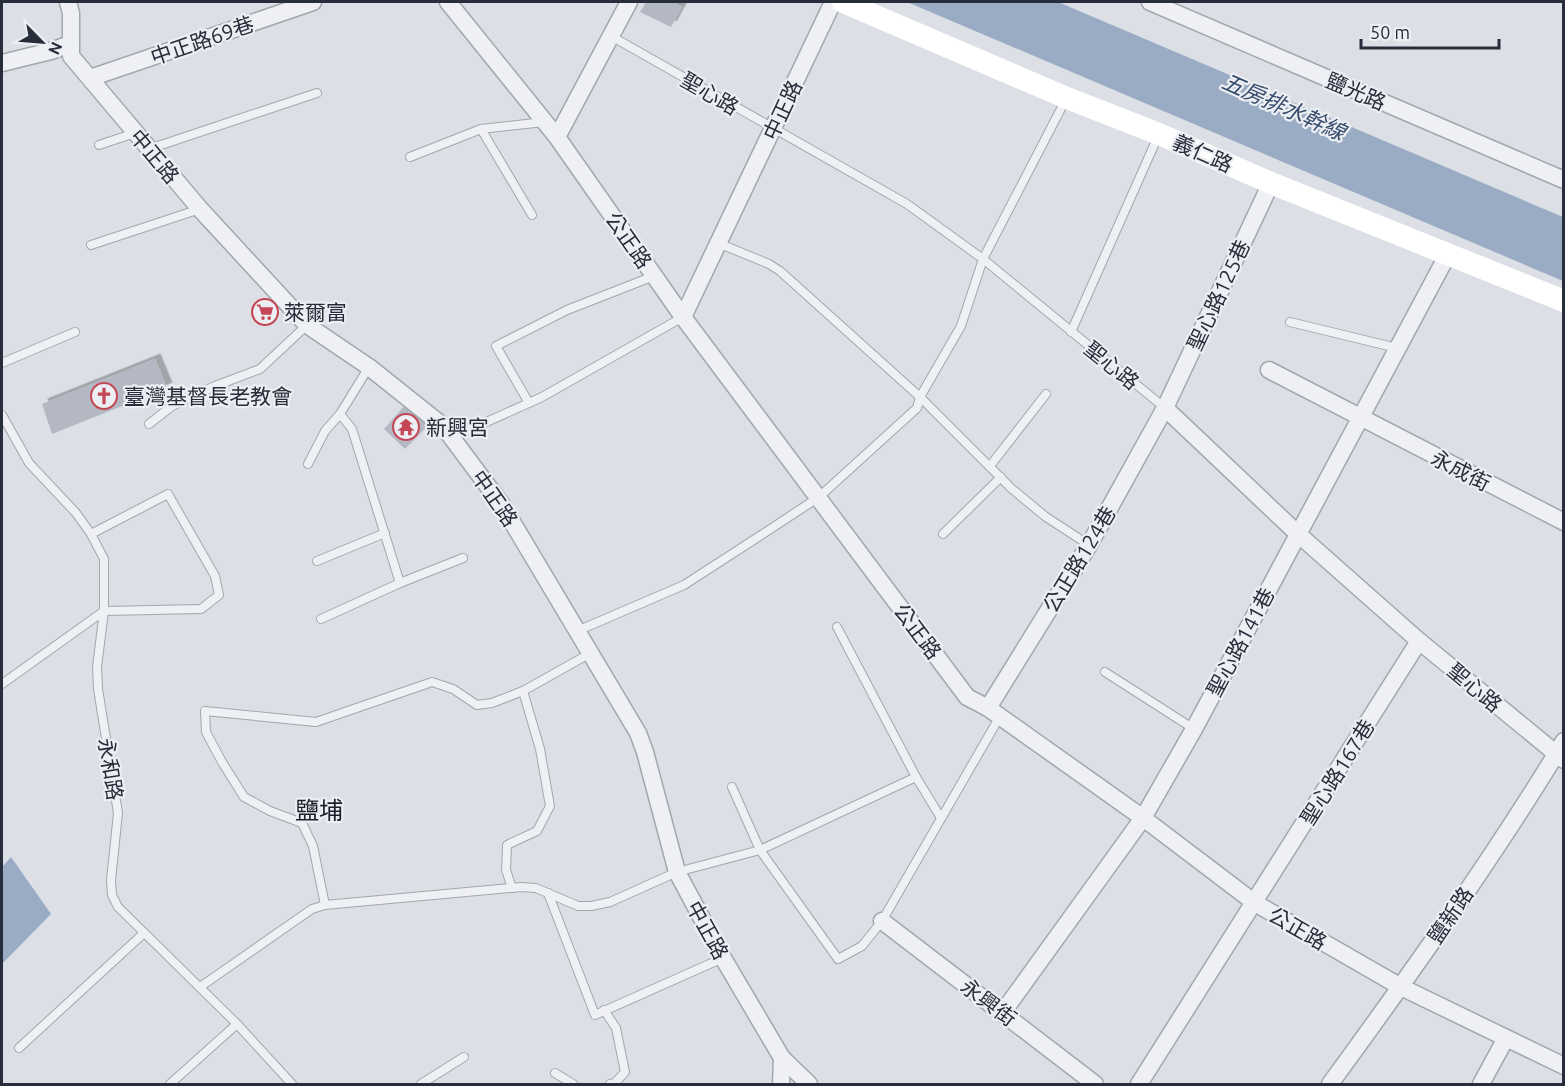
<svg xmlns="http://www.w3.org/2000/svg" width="1565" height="1086" viewBox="0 0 1565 1086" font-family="Ubuntu,'Noto Sans TC',sans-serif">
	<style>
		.water { fill: #99acc4 }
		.building { fill: #b4b8c2; filter: url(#shadow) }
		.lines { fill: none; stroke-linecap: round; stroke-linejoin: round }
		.lane-casing { stroke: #a2a6ae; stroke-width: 10 }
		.street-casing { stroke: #a2a6ae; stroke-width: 19 }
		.lane { stroke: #eef0f4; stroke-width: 8 }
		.street { stroke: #eef0f4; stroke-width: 16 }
		.secondary { stroke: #fff; stroke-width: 22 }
		.labels { text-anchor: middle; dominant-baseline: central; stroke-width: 4.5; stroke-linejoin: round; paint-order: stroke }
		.street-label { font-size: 21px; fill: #272d3a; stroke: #ebeef3 }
		.poi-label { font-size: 21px; fill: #272d3a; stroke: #ebeef3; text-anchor: start }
		.water-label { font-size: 22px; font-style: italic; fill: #344b6b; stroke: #ebeef3 }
		.quarter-label { font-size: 24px; fill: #191f2b; stroke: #ebeef3 }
	</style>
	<defs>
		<filter id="shadow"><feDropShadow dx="5.5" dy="-5.5" stdDeviation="0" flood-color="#0004"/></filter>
	</defs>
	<rect width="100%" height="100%" fill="#dcdfe5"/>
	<g class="water">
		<path d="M907 2H1058L1563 217V281Z"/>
		<path d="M11 857 51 914 2 964V867Z"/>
	</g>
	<g class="building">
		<path d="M646 2H673L682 7 671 27 640 12Z"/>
		<path d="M155 359 167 388 52 434 42 404Z"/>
		<path d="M406 404 428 425 405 449 384 429Z"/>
	</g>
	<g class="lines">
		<defs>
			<g id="lane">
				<path d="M611 36 907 204 983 259 1165 408"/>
				<path d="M481 129 532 215"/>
				<path d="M99 145 135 133"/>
				<path d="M149 149 317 93"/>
				<path d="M410 157 481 129 544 122"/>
				<path d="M718 243 769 264 780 271 920 397 1012 489 1046 517 1089 545"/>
				<path d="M91 245 200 209"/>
				<path d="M1290 322 1397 348"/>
				<path d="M1071 332 1159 134"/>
				<path d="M2 363 75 332"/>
				<path d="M369 367 340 414 352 429 400 583"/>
				<path d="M529 403 496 346 567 310 654 276"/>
				<path d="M2 415 29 463 76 513 91 534 104 559V611L97 667 98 689 118 813 111 880 112 895 118 907 237 1024 292 1084"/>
				<path d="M149 424 172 406 215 386 260 369 307 325"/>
				<path d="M451 438 542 397 683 317"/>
				<path d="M308 464 325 431 340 414"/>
				<path d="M990 466 1046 394"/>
				<path d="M943 534 1001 477"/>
				<path d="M317 561 385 533"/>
				<path d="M321 619 400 583 463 558"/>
				<path d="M837 627 916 777 941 818"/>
				<path d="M577 631 684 585 772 528 819 497 917 408 920 397 961 326 983 259 1066 99"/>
				<path d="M1105 672 1194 729"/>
				<path d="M2 684 104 611 201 609 219 595 215 576 168 494 91 534"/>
				<path d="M732 787 760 850 838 959 862 946 882 921 999 718"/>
				<path d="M512 888 506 870 507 845 537 831 550 806 540 749 523 691"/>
				<path d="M548 893 595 1015 723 958"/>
				<path d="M325 905 313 846 302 823 270 811 244 797 222 762 206 732 205 711 316 722 432 682 453 689 477 705 492 703 523 691 589 654"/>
				<path d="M200 987 312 909 325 905 521 887 536 888 578 906H591L610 902 677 872 760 850 916 777"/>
				<path d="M604 1010 616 1028 625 1072 615 1083 610 1084"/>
				<path d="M19 1048 144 933"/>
				<path d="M555 1073 573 1084"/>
				<path d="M170 1084 237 1024"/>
				<path d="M421 1084 464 1057"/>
			</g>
			<g id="street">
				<path d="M68 2 71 13V56L200 209 307 325 369 367 443 426 502 505 638 733 645 752 677 872 723 958 782 1058 809 1084"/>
				<path d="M448 2 557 137 683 317 967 697 988 708 1143 818 1255 903 1401 987 1564 1066"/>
				<path d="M1150 2 1564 180"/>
				<path d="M2 63 51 51 70 44"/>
				<path d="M90 78 313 2"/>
				<path d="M557 137 629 2"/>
				<path d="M683 317 833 2"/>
				<path d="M1269 370 1564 522"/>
				<path d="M1165 408 1298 534 1419 641 1564 760"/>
				<path d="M988 708 1089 545 1165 408 1271 183"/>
				<path d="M882 921 1095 1084"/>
				<path d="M1003 1012 1143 818 1194 729 1448 254"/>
				<path d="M781 1084 782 1058"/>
				<path d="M1139 1084 1419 641"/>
				<path d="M1330 1084C1411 973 1492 860 1564 741"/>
				<path d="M1481 1084 1506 1038"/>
			</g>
		</defs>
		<use href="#lane" class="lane-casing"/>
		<use href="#street" class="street-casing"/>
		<use href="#lane" class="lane"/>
		<use href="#street" class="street"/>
		<path class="secondary" d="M843 2 1067 98 1159 134 1271 183 1564 301"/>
	</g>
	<defs>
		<symbol id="supermarket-ring" viewBox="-11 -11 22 22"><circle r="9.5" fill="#ebeef3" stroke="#c54755" stroke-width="1.5"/><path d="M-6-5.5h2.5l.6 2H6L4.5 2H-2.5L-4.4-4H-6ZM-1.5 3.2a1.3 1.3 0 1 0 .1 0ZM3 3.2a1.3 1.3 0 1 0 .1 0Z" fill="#c54755"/></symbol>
		<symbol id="church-ring" viewBox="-11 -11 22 22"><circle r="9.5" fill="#ebeef3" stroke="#c54755" stroke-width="1.5"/><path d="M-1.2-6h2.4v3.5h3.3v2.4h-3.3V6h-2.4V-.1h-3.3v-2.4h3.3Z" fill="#c54755"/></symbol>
		<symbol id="temple-ring" viewBox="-11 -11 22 22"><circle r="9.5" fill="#ebeef3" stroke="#c54755" stroke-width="1.5"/><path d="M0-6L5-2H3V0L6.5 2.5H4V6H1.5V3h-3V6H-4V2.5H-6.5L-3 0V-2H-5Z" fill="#c54755"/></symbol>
	</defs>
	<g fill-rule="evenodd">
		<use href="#supermarket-ring" x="250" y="297" width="30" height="30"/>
		<use href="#church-ring" x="89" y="381" width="30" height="30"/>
		<use href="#temple-ring" x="391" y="412" width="30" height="30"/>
	</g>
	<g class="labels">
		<g class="street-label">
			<text transform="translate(202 40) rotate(-19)">中正路69巷</text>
			<text transform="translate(1356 91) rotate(23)">鹽光路</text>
			<text transform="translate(710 93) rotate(30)">聖心路</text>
			<text transform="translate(782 110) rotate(-65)">中正路</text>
			<text transform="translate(1203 153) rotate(24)">義仁路</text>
			<text transform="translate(155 156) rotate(50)">中正路</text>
			<text transform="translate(629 240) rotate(55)">公正路</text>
			<text transform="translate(1218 295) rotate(-65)">聖心路125巷</text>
			<text transform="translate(1112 365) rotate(39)">聖心路</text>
			<text transform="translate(1461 470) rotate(27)">永成街</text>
			<text transform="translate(495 498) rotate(55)">中正路</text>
			<text transform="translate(1079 559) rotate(-59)">公正路124巷</text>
			<text transform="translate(918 631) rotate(53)">公正路</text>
			<text transform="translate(1240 642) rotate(-62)">聖心路141巷</text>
			<text transform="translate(1475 687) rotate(40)">聖心路</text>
			<text transform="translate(111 769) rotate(81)">永和路</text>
			<text transform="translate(1337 772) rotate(-58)">聖心路167巷</text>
			<text transform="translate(1450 915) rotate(-56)">鹽新路</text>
			<text transform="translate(1298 928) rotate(30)">公正路</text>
			<text transform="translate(708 930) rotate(61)">中正路</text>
			<text transform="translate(989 1002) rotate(37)">永興街</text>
		</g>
		<g class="poi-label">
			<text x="284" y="312">萊爾富</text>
			<text x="124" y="396">臺灣基督長老教會</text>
			<text x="426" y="427">新興宮</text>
		</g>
		<g class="water-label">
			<text transform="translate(1284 106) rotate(24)">五房排水幹線</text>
		</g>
		<g class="quarter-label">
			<text x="319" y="810">鹽埔</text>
		</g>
	</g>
	<rect width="1565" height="1086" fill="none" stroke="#272d3a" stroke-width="6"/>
	<g transform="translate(42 42) rotate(115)" stroke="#ebeef3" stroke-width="4.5" paint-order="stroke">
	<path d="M0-4.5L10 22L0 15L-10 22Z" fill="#272d3a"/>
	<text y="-9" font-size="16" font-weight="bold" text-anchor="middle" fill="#272d3a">N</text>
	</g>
	<path d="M1361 39v9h138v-9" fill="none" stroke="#272d3a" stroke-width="3"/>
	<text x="1370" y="39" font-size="18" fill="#272d3a" stroke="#ebeef3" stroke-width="4.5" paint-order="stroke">50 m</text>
</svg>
